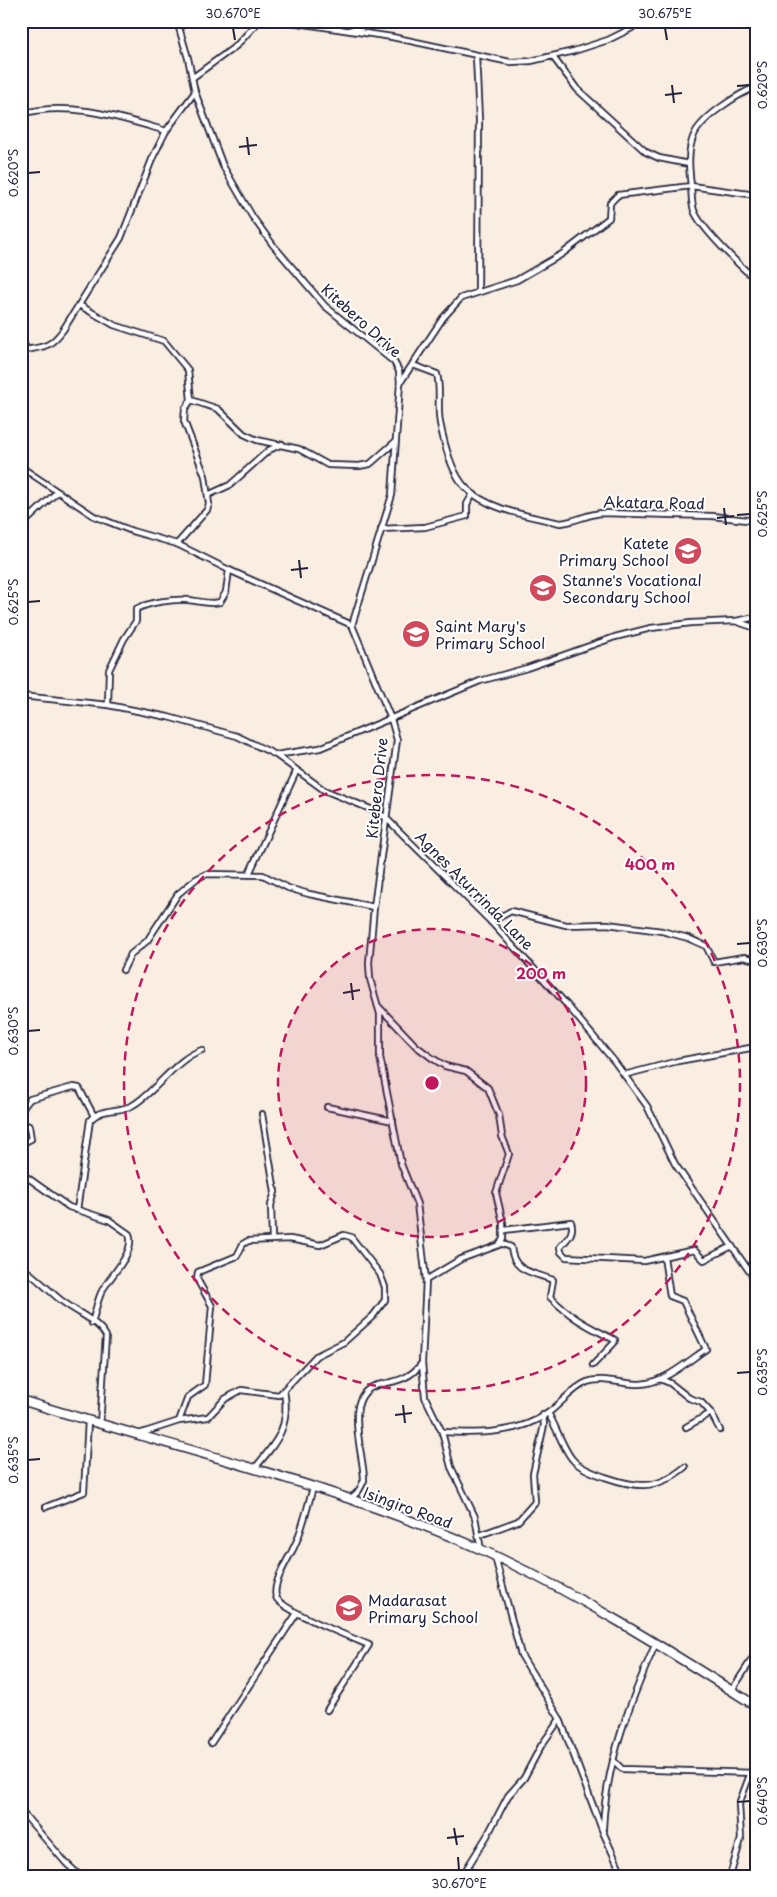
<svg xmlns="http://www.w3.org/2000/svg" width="777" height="1897" viewBox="0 0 777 1897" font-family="'Playpen Sans',sans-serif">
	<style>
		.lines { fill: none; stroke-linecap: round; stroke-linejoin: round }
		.street-casing { stroke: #22223b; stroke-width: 8 }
		.primary-casing { stroke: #22223b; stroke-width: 11 }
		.street { stroke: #fff; stroke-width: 4.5 }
		.primary { stroke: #fff; stroke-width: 8 }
		.ticks { fill: none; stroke: #22223b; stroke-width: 2 }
		.ring { fill: none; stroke: #c2185b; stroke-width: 2.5; stroke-dasharray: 9 6 }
		.labels { text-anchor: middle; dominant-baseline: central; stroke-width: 4; stroke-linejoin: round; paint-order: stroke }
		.street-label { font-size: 15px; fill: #22223b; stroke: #fff }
		.poi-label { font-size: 15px; fill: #22223b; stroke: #fff; text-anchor: start }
		.centre { fill: #c2185b; stroke: #fff; stroke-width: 2.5 }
		.ring-label { font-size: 15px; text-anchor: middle; font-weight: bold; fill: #c2185b; stroke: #fff; stroke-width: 4; stroke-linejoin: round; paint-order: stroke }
		.neatline { fill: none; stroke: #22223b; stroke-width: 2 }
		.ticks-label { font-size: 12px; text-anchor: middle; fill: #22223b }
	</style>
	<rect width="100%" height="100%" fill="#f9eee1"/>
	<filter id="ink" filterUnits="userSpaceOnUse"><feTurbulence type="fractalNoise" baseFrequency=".02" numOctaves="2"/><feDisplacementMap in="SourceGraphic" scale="10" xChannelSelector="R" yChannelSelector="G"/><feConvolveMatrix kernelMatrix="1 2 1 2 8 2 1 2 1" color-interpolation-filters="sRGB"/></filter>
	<g filter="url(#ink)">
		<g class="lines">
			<defs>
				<g id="street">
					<path d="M177 21 188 58 195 92 223 166 252 216 273 245 325 306 394 362 399 371 400 383 392 495 352 625 391 719 397 740 374 907 369 963 370 979 380 1014V1057L401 1164 417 1204 419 1220 426 1280 422 1363C410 1379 397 1381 378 1385 341 1394 364 1453 364 1480 361 1488 357 1496 349 1498"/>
					<path d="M284 21 392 37 510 62 531 61 574 51 608 40 632 28 634 21"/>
					<path d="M349 30 393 21"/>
					<path d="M476 56 479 120 478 291"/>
					<path d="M553 57 577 89 646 152 659 158 689 164"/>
					<path d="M192 78 236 46 259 21"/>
					<path d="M21 114C69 100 121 118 166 131"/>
					<path d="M756 195 691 186C692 195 691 205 695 213 704 231 740 266 756 280"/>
					<path d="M21 207 25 212V217L21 221"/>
					<path d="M79 305 114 325 164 341 188 370 191 400 185 409 184 421 205 476 209 504 207 510 177 544"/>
					<path d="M21 338 27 350"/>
					<path d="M21 351C43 346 49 349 63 330L121 238 153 157 166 131 195 92"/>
					<path d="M413 365 437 374C441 390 437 407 440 423 444 443 451 472 465 487 487 510 530 516 560 523 575 522 587 514 602 513L712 516 756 521"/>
					<path d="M400 383 443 318 461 298 517 280 562 254 609 218 610 203 618 195 691 186C689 169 687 151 694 135 702 117 738 94 756 87"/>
					<path d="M191 400 218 409 244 434 257 440 299 449 328 465 359 466 370 464 395 442"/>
					<path d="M21 467 94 516 132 531 177 544 229 570 352 625"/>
					<path d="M208 495 230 485 269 450 282 444"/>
					<path d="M21 526 57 492"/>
					<path d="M381 529 425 527 467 516V504L473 494"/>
					<path d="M736 621 756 617"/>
					<path d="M21 696 108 705 168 717 237 736 276 755 320 748 480 681 527 668 615 637 651 628 691 623 735 621 756 628"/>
					<path d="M108 705 109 670 124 639 136 621V609C150 602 173 599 188 600 200 601 209 605 220 602L226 592 229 570"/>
					<path d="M276 755 324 790 373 810 385 817 491 922 567 1005 614 1061 647 1106 675 1164 756 1281"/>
					<path d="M249 874 296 772"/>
					<path d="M491 922 511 911 566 925 607 924 662 931 688 938 706 946 714 962 744 957 756 960"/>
					<path d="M123 970 131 954 147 941 178 894 196 879 206 874 263 875 288 888 309 894 374 907"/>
					<path d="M378 1006 416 1046 432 1058 445 1066 466 1071 488 1088 499 1115 502 1136 509 1154 496 1193 503 1223V1239L499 1245 461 1259 426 1280"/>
					<path d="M624 1075 678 1061 756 1047"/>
					<path d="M327 1107 393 1121"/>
					<path d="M21 1110 30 1099 73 1087 79 1088 94 1116"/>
					<path d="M262 1114 275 1192 271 1205 272 1239"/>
					<path d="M21 1123 29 1126 31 1139 25 1142"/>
					<path d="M21 1173 69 1207 109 1220 129 1234C136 1254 109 1276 101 1293 97 1302 95 1313 92 1323"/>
					<path d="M77 1210 90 1120C102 1107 119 1113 133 1105 156 1092 176 1058 202 1050"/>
					<path d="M504 1230 571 1222C575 1233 567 1239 560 1247L561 1252 566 1257 644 1261 694 1250 704 1260 732 1246"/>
					<path d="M500 1243 511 1247C513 1272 532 1272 553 1280L550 1297C572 1319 588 1326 615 1340L614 1343 593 1365"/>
					<path d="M21 1267C35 1276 45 1287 57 1297 71 1310 97 1319 106 1336L100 1425"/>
					<path d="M422 1363 425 1397 442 1432 451 1467 475 1517 481 1550"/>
					<path d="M660 1379 670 1383 689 1398 701 1402 711 1413 720 1430"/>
					<path d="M548 1413C556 1426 564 1451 573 1460 583 1472 628 1486 644 1485 659 1485 674 1476 685 1467"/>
					<path d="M686 1427 711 1413"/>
					<path d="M442 1432C476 1434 519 1434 548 1413 562 1403 571 1389 587 1382 603 1376 624 1385 640 1384 664 1383 687 1362 706 1349L683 1301 670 1296 664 1257"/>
					<path d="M139 1434 179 1421 188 1397 205 1385 212 1306 197 1279 198 1272 237 1256 243 1244 248 1241 290 1239 320 1245 344 1235 351 1237 380 1274 385 1287V1300L373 1316 344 1342 316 1356 279 1395 241 1390 225 1399 208 1417 179 1421"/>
					<path d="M254 1469C276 1443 291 1427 284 1391"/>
					<path d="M313 1488C307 1507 303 1529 294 1547 289 1558 268 1589 278 1600 289 1613 350 1637 369 1645L327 1710"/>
					<path d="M46 1507 84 1492 88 1421"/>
					<path d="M480 1535 518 1521 535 1502 533 1474 544 1425 543 1415"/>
					<path d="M495 1557 521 1655 560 1719 603 1832 623 1876"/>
					<path d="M732 1690 756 1653"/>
					<path d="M211 1743 297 1613"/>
					<path d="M613 1760 622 1769 756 1773"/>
					<path d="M21 1811 66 1863 80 1876"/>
					<path d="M603 1828C606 1762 630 1702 656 1643"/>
					<path d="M462 1876 487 1836 508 1796 524 1778 541 1746 560 1719"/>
					<path d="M730 1876 741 1839 739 1804 751 1772"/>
				</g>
				<path id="primary" d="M21 1400C174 1448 333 1484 480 1549 577 1593 666 1649 756 1706"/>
			</defs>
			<use href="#street" class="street-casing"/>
			<use href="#primary" class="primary-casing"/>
			<use href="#street" class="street"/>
			<use href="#primary" class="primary"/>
		</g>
	</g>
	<path class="ticks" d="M233 28 235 40M665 28 667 40M672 85 674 103M737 86 750 85M665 95 682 93M247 137 249 155M239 147 257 145M28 173 40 172M724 508 726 525M737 515 750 514M717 518 734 516M299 560 301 578M291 570 308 568M28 602 40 601M737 944 750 943M351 983 353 1000M343 993 360 990M28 1031 40 1030M737 1373 750 1372M403 1405 405 1423M395 1415 412 1413M28 1460 40 1459M737 1802 750 1801M454 1828 457 1845M447 1838 464 1836M458 1857 459 1870"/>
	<circle cx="432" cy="1083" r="154" fill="#c2185b" fill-opacity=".12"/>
	<g class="ring">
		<circle cx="432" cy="1083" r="154"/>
		<circle cx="432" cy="1083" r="308"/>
	</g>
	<defs>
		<symbol id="school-disc" viewBox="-11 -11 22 22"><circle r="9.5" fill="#d1495b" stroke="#fff"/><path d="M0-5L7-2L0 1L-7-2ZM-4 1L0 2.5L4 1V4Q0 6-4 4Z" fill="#fff"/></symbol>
	</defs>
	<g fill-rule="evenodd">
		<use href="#school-disc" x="672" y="535" width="32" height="32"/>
		<use href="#school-disc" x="527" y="572" width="32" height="32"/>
		<use href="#school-disc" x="400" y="618" width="32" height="32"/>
		<use href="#school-disc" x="333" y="1592" width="32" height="32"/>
	</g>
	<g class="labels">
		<g class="street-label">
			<text transform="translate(362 320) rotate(42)">Kitebero Drive</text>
			<text transform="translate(654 502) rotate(1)">Akatara Road</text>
			<text transform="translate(376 788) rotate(-84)">Kitebero Drive</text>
			<text transform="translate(475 890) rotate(45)">Agnes Aturrinda Lane</text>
			<text transform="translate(408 1507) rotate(20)">Isingiro Road</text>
		</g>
		<g class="poi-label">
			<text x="669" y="542" text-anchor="end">Katete<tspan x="669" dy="17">Primary School</tspan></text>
			<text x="562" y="579">Stanne's Vocational<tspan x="562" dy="17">Secondary School</tspan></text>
			<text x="435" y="625">Saint Mary's<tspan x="435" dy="17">Primary School</tspan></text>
			<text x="368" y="1599">Madarasat<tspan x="368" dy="17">Primary School</tspan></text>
		</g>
	</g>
	<circle cx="432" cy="1083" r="8" class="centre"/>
	<g class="ring-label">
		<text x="650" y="870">400 m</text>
		<text x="541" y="979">200 m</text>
	</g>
	<rect width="777" height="1897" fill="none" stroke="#fff" stroke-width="55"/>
	<rect x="28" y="28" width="722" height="1842" class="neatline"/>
	<g class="ticks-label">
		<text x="233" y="18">30.670°E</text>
		<text x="665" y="18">30.675°E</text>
		<text transform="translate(763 85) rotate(-90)" y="4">0.620°S</text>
		<text transform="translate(14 173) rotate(-90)" y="4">0.620°S</text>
		<text transform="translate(763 514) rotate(-90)" y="4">0.625°S</text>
		<text transform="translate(14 602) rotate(-90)" y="4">0.625°S</text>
		<text transform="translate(763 943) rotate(-90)" y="4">0.630°S</text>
		<text transform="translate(14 1031) rotate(-90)" y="4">0.630°S</text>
		<text transform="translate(763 1372) rotate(-90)" y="4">0.635°S</text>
		<text transform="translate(14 1460) rotate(-90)" y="4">0.635°S</text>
		<text transform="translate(763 1801) rotate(-90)" y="4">0.640°S</text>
		<text x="459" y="1888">30.670°E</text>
	</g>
</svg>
